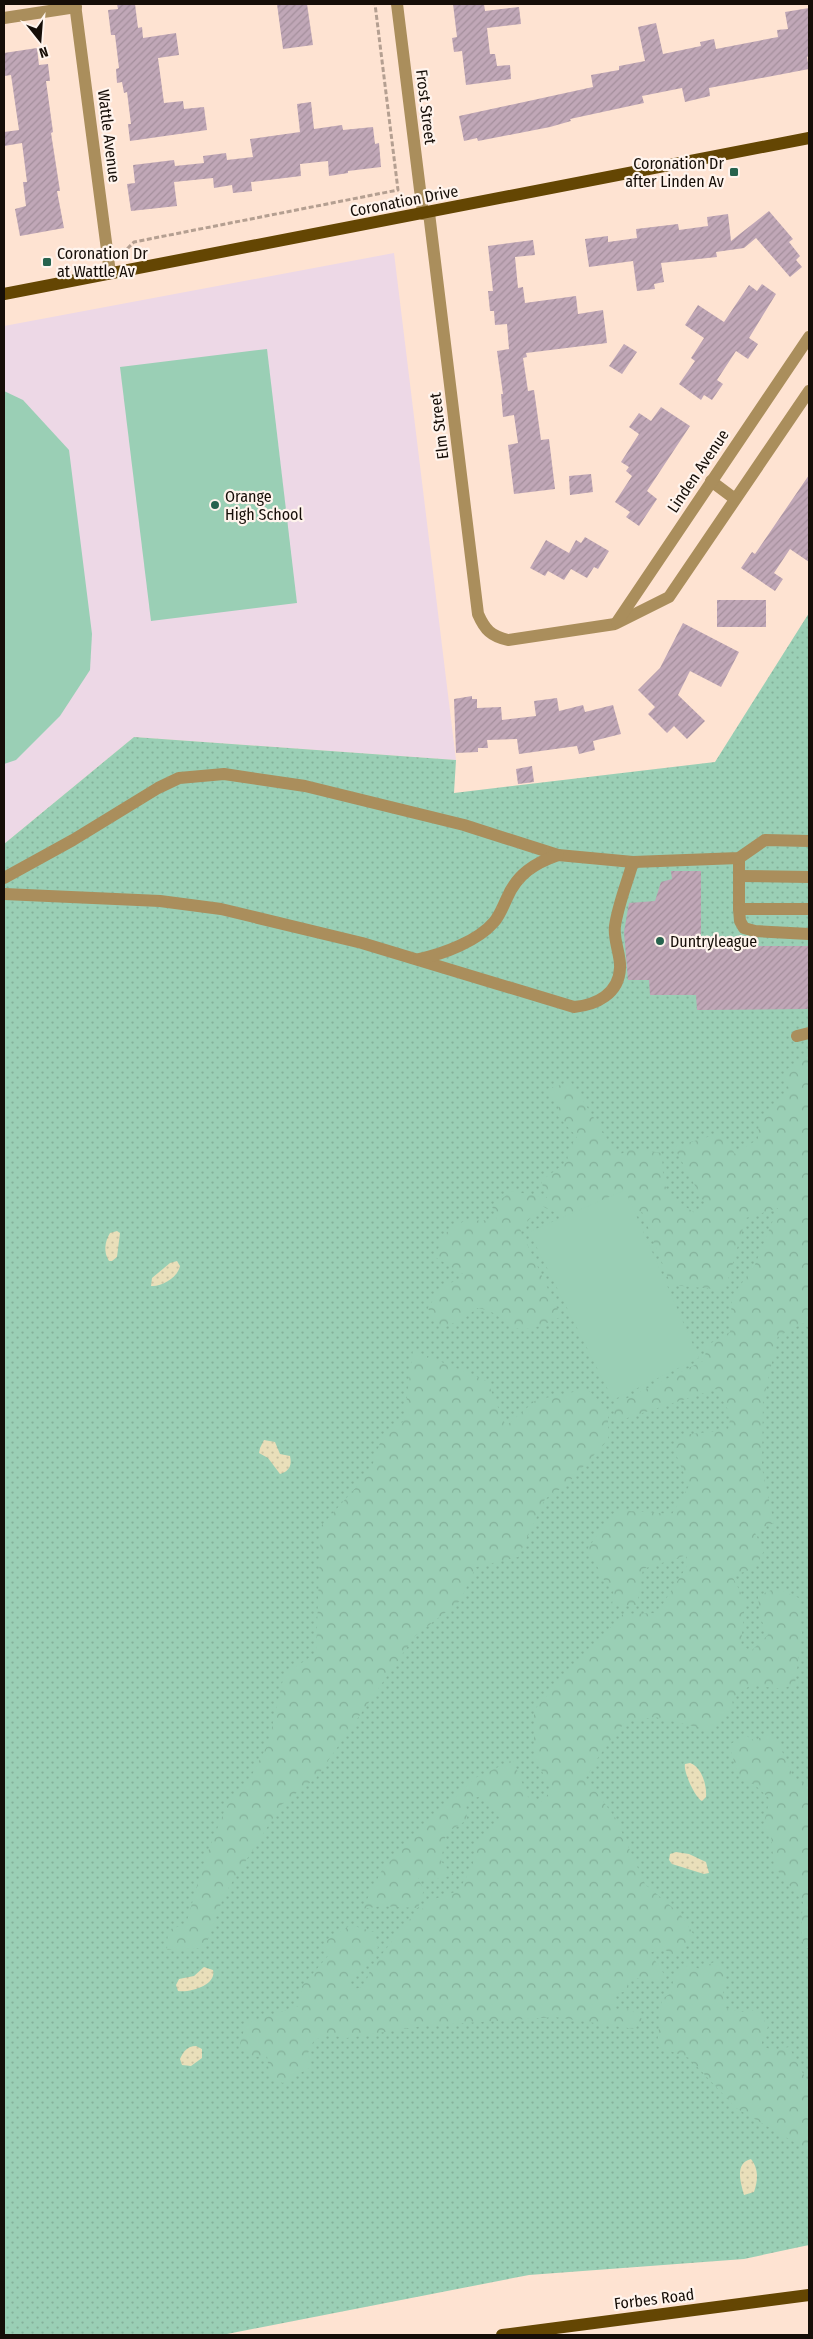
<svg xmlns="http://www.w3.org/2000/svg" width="813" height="2339" viewBox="0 0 813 2339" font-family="'Fira Sans Condensed',sans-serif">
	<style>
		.education { fill: #edd8e6 }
		.grass { fill: url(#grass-dots) }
		.forest { fill: url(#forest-crowns) }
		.sand { fill: url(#sand-dots) }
		.park { fill: #9acfb5 }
		.building { fill: url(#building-hatch) }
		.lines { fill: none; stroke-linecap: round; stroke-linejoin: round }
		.path { stroke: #b49f91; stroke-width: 3; stroke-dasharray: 5 2.5; stroke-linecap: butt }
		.minor { stroke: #aa8e5c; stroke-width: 12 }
		.major { stroke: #644603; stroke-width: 12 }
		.poi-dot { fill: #27634e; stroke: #fff4ed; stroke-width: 2 }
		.labels { text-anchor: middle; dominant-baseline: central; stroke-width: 4.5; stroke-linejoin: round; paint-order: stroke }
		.street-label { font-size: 16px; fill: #160e08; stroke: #fff4ed }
		.poi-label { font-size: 16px; fill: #160e08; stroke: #fff4ed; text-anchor: start }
	</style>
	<defs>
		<pattern id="grass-dots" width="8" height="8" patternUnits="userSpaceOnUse" patternTransform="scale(1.25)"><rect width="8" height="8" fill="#9acfb5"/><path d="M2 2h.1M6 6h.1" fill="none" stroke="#84b19a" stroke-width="1.8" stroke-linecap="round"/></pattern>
		<pattern id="forest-crowns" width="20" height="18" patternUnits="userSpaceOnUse" patternTransform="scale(1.25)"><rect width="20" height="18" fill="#9acfb5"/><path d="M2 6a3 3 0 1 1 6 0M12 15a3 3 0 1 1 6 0" fill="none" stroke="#84b19a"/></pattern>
		<pattern id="sand-dots" width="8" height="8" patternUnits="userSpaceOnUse" patternTransform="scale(1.25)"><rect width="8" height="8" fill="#e9dfba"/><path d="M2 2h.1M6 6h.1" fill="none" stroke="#c7be9e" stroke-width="1.8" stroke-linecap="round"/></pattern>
		<pattern id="building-hatch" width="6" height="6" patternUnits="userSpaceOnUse" patternTransform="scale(1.25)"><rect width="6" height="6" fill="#c0a7b7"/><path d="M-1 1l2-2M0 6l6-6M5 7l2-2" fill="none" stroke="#a48f9c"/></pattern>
	</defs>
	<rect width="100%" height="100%" fill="#fee3d2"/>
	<path class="education" d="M394 253 456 760 134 737 4 844V326Z"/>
	<path class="grass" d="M809 613V2245L744 2259 529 2275 222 2335H4V844L134 737 456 760 454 793 715 762Z"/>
	<g class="forest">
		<path d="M809 1055V1328L804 1323 778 1336 763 1401 762 1468 774 1523 754 1531 764 1551 755 1568 732 1576 745 1601 741 1645 751 1651 768 1635 760 1617 758 1596 776 1588 799 1598 802 1635 795 1683 783 1689 751 1685 732 1698 733 1707 709 1730 655 1717 625 1722 599 1756 586 1778 616 1819 645 1884 680 1914 694 1935 677 1956 661 1948 650 1953 664 1974 657 1982 639 1978 627 1982 630 1990 613 1995 616 2012 630 2009 642 2019 635 2029 555 2017 422 2026 347 2038 330 2035 314 2040 308 2053 311 2067 283 2083 270 2078 267 2056 251 2057 239 2047 246 2023 299 2006 302 1986 328 1956 324 1942 351 1925 374 1932 378 1948 352 1978 349 1990 364 1987 371 1968 408 1921 434 1899 458 1891 472 1868 477 1842 501 1819 481 1796 466 1801 467 1820 446 1833 441 1861 453 1875 433 1880 418 1878 424 1890 418 1908 381 1906 362 1909 383 1868 475 1778 513 1760 528 1797 541 1802 551 1791 534 1754V1710L623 1614 657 1613 687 1566V1555L643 1569 637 1605 612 1606 614 1584 607 1586 588 1548 616 1510 672 1514 689 1486 675 1452 681 1435 728 1430 731 1415 716 1389 615 1422 613 1405 705 1360 706 1346 730 1332 732 1296 754 1267 778 1208 746 1218 725 1290 671 1285 642 1212 610 1202 568 1219 542 1206 520 1229 561 1317C548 1322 526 1335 512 1326 496 1317 497 1311 477 1308L466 1317 443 1328 435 1324 428 1308 442 1286 458 1280 463 1274 435 1257 444 1234 464 1221 497 1220 492 1206 512 1191 547 1198 541 1181 568 1161 567 1151 577 1137 555 1113 560 1106 547 1089 571 1082 618 1156 631 1148 662 1153C664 1196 663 1191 698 1215L706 1206 674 1147 721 1133 735 1154 758 1139 759 1119 790 1093 784 1071Z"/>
		<path d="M413 1350 487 1381 506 1426 536 1400 587 1389 608 1410V1440L566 1485 545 1499 518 1557 476 1567 460 1601 415 1636 316 1778 282 1804 224 1895 205 1948 167 1950 168 1930 186 1924 205 1859 226 1807 246 1786 268 1744 284 1675 316 1653 321 1526 370 1472 383 1434 404 1421Z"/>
		<path d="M767 1733 779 1744 795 1781 809 1784V1948L804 1949 801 1930 803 1902 774 1866 771 1835 763 1826 770 1799 756 1786 738 1774 729 1745 745 1735 755 1741Z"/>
		<path d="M714 1962 726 1971 723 1991 725 2009 743 2012 758 2009 768 2027 762 2037V2046L772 2050 789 2047 809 2085V2151L736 2108 689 2058 657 2046 662 1999 671 1993 675 1970 691 1965 699 1969Z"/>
	</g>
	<g class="sand">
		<path d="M117 1231 120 1233 117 1257 112 1261H109C103 1252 105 1241 110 1233Z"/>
		<path d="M177 1261 180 1266C178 1277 162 1287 151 1286L152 1278 170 1263Z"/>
		<path d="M264 1440 275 1442 280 1454 290 1456C292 1465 290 1471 280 1474L268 1458 259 1453 260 1448Z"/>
		<path d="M690 1763C702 1767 707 1786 706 1797L702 1801C695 1798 683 1771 685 1764Z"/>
		<path d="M676 1852 689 1854 706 1862 709 1873 704 1874 672 1864 669 1860 670 1854Z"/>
		<path d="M204 1967 213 1970C217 1985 190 1993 178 1991L176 1985 179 1979 194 1976Z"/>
		<path d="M196 2046 202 2049V2058L191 2066 182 2065 180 2059C183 2052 187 2046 196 2046Z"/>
		<path d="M751 2159C759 2169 758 2181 754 2192L744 2195C741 2183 734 2163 751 2159Z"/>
	</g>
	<g class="park">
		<path d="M267 349 297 603 151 621 120 367Z"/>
		<path d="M4 391 23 400 69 450 92 634 90 670 60 716 16 760 4 764Z"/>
		<path d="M625 1190 699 1358 613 1400 529 1232Z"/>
	</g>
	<g class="building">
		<path d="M117 4H135L138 28 142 27 143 38 176 33 179 55 158 58 164 103 183 101 184 109 204 107 207 130 130 141 128 124H131L127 92 124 93 122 82 117 83 116 69 119 68 115 35H111L108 10 118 9Z"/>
		<path d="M277 4H307L313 45 283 49Z"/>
		<path d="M453 4H484L485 11 519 7 521 24 487 28 490 54H495L497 66 510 65 511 79 466 85 462 51 454 52 452 38 457 37Z"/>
		<path d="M809 8V56L807 57 809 69 709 88 710 96 685 102 682 88 642 96 644 103 570 119 571 121 550 127 478 141 477 138 464 141 459 116 593 87 591 75 619 70V66L645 61 638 27 656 23 663 54 701 46 700 42 714 39 716 49 778 37 777 30 788 29 785 12Z"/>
		<path d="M37 48 39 65 48 64 50 81H46L53 132 51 133 60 191H57L64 228 20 236 15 209 26 206 23 182H27L22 143 4 146V132L19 130 11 75 4 76V53Z"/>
		<path d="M311 102 314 129 342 125 343 130 373 127 375 144 379 143 381 167 348 171V173L329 176 328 161 300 164 301 176 251 182 252 191 233 193 232 185 214 188 213 178 174 182 177 206 131 211 127 184 135 183 133 165 174 160 175 166 204 163 203 156 226 153 227 160 253 157 250 139 300 132 297 104Z"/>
		<path d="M769 211 793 239 789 242 800 256 796 260 802 267 790 277 756 238 744 248 716 252 717 257 661 263 664 282 654 284 655 289 637 291 633 261 589 267 585 239 608 236V242L637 238 636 229 678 224 679 230 708 226 707 217 728 214 731 241Z"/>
		<path d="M533 240 535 255 515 257 518 288 523 287 525 303 576 296 578 314 603 310 607 343 526 353 527 357 523 358 528 391 534 390 541 440 549 439 555 489 514 494 508 445 518 443 514 415 503 417 501 394H503L497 351 509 349 507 324 495 325 494 311H490L488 291H493L488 246Z"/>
		<path d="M762 284 776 294 749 338 758 344 748 359 736 351 717 380 723 384 712 400 704 395 701 400 679 384 695 361 691 358 704 338 685 325 698 305 724 322 749 285 757 291Z"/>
		<path d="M624 344 637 352 622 374 609 366Z"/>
		<path d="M661 407 690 426 647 491 657 499 639 526 626 517 630 512 615 502 632 476 626 471 629 467 621 462 639 434 629 427 639 413 651 421Z"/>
		<path d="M591 474 593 492 570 495 569 476Z"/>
		<path d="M809 475V562L790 549 774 573 783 579 775 591 741 568 752 552 755 554Z"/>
		<path d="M585 537 609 551 598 569 594 567 587 578 571 569 564 580 548 571 545 576 530 568 546 540 569 553 576 540 581 543Z"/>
		<rect x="717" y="600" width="49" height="27"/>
		<path d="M683 623 739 652 721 687 690 671 678 695 705 721 687 739 674 726 667 733 648 714 655 707 638 690 660 668Z"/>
		<path d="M472 696V699H477V708L501 707 502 720 536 716 534 701 557 698 559 711 583 705 585 712 613 705 621 734 593 741 595 750 579 754 577 746 519 754 517 739 487 740 488 748H478V752L456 753 454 699Z"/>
		<path d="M532 766 534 782 518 784 516 769Z"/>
		<path d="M671 871H701V943L716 946H809V1009L697 1010 696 995H650L649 980H628L624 932 629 903 655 901 661 882 672 879Z"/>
	</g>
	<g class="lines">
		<path class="path" d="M122 254 134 242 398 190 375 4"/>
		<g class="minor">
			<path d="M75 4 110 273"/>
			<path d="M397 4 423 214"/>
			<path d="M4 18 76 7"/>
			<path d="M429 213 478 614C485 630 491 636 508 640L615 624 669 597 809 391"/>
			<path d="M711 481 735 499"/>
			<path d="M617 622 809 337"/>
			<path d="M739 858V909H809"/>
			<path d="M739 876 809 877"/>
			<path d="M4 878 73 840 158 788 179 778 224 774 305 786 464 825 558 855 633 862 739 858 765 840 809 841"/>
			<path d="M4 894 160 901 221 909 362 943 574 1007C596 1005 619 994 620 968 621 955 613 940 615 926 618 905 627 883 633 862"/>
			<path d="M739 909 740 921 744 928 755 931 809 934"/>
			<path d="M419 959C443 954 478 941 494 922 500 915 503 906 507 898 517 874 535 863 558 855"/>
			<path d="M797 1036 809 1033"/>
		</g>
		<g class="major">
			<path d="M4 294 809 138"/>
			<path d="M502 2335 809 2295"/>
		</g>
	</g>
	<g class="poi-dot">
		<rect x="729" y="167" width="10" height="10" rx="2.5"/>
		<rect x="42" y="257" width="10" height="10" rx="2.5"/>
		<circle cx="215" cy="505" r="5"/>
		<circle cx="660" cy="941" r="5"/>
	</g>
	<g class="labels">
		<g class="street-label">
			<text transform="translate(426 107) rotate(83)">Frost Street</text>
			<text transform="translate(109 136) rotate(83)">Wattle Avenue</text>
			<text transform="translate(404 201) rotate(-11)">Coronation Drive</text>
			<text transform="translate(439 426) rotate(-97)">Elm Street</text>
			<text transform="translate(698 471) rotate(-56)">Linden Avenue</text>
			<text transform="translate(654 2299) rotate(-7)">Forbes Road</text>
		</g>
		<g class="poi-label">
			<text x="724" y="163" text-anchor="end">Coronation Dr<tspan x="724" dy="18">after Linden Av</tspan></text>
			<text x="57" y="253">Coronation Dr<tspan x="57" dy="18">at Wattle Av</tspan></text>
			<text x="225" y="496">Orange<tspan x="225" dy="18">High School</tspan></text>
			<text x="670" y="941">Duntryleague</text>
		</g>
	</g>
	<rect width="813" height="2339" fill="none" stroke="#160e08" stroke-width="10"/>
	<g transform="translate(40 40) rotate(163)" stroke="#fff4ed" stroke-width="4" paint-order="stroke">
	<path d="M0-4L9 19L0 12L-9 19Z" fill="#160e08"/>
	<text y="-8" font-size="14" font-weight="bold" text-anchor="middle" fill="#160e08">N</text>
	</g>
</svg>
